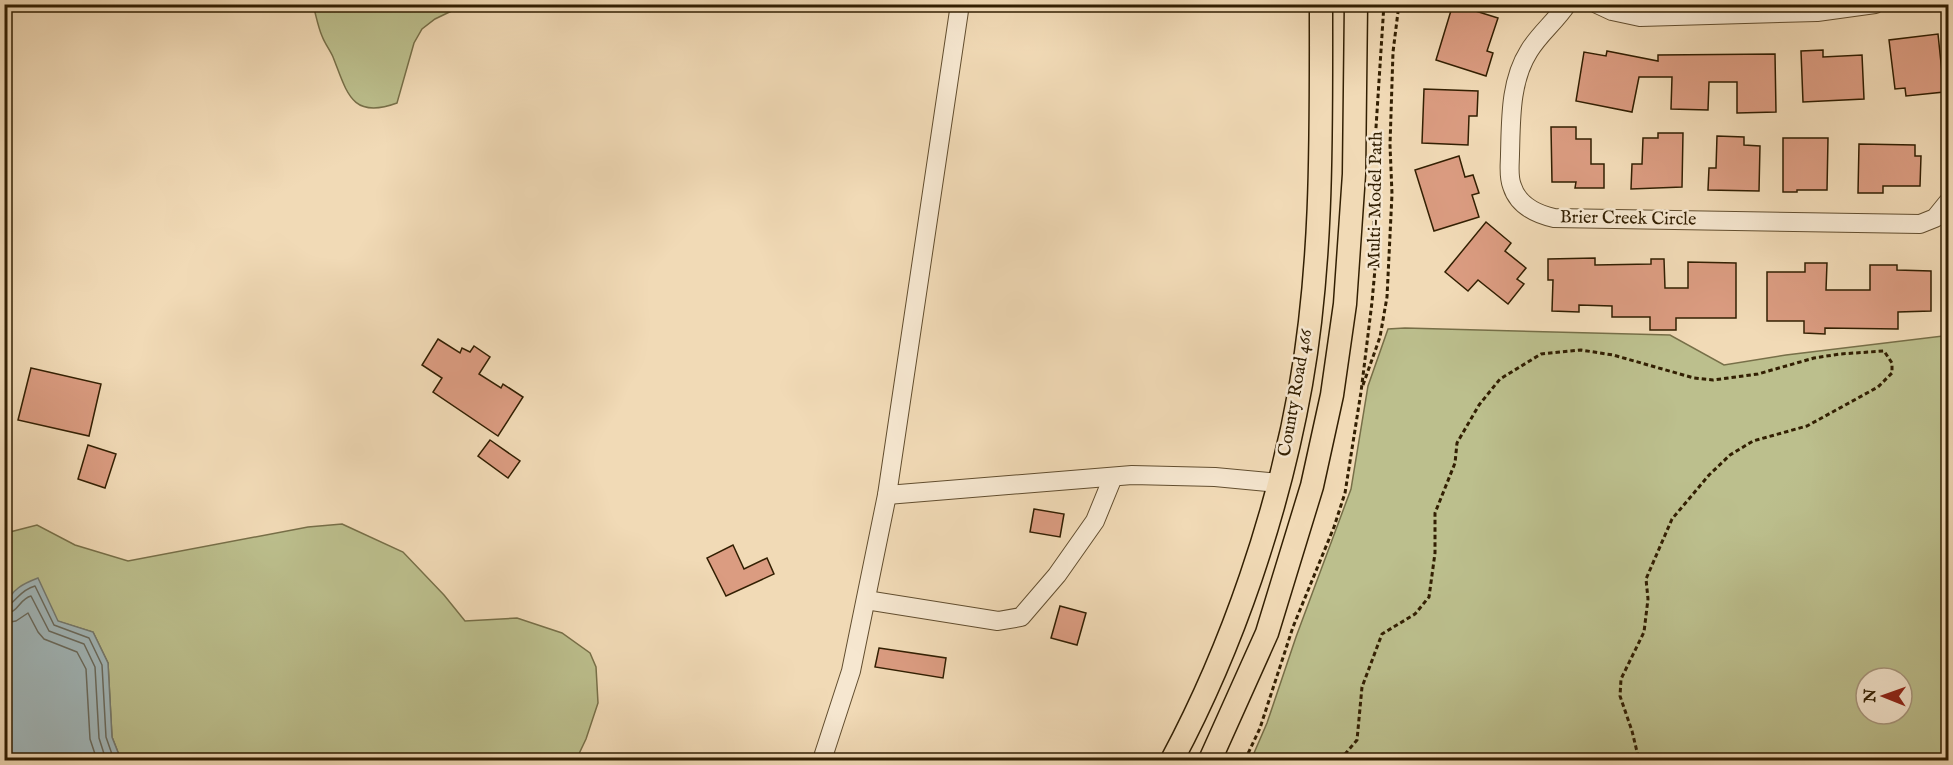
<svg xmlns="http://www.w3.org/2000/svg" width="1953" height="765" viewBox="0 0 1953 765" font-family="'IM FELL English',serif">
	<style>
		.green { fill: #bcbf8d; stroke: #776f48; stroke-width: 1.5; fill-rule: evenodd }
		.water { fill: #a1b7ba; stroke: #757a70; stroke-width: 1.5 }
		.lines { fill: none; stroke-linecap: round; stroke-linejoin: round }
		.shore { stroke: #6a6b5e; stroke-width: 1.5 }
		.building { fill: #db9c81; stroke: #321f02; stroke-width: 1.5 }
		.minor-casing { stroke: #624e2f; stroke-width: 20 }
		.major-casing { stroke: #321f02; stroke-width: 25 }
		.path { stroke: #321f02; stroke-width: 3; stroke-dasharray: 4.5 3; stroke-linecap: butt }
		.minor { stroke: #f6e7d0; stroke-width: 18 }
		.major { stroke: #f1dab6; stroke-width: 22 }
		.labels { text-anchor: middle; dominant-baseline: central; stroke-width: 5; stroke-linejoin: round; paint-order: stroke }
		.street-label { font-size: 18px; fill: #321f02; stroke: #f6e7d0 }
	</style>
	<rect width="100%" height="100%" fill="#f1dab6"/>
	<filter id="stains"><feTurbulence type="fractalNoise" baseFrequency=".00333" numOctaves="4"/><feColorMatrix values="0 0 0 0 .2 0 0 0 0 .09 0 0 0 0 .02 0 0 0 .5 -.17"/></filter>
	<radialGradient id="worn" r=".72"><stop offset=".6" stop-color="#630" stop-opacity="0"/><stop offset="1" stop-color="#630" stop-opacity=".3"/></radialGradient>
	<g class="green">
		<path d="M313 5V4L464 5 435 19 422 29 414 43 397 103C351 120 347 92 333 57 330 50 325 44 322 36 318 27 316 15 313 5Z"/>
		<path d="M1405 328 1670 335 1724 365 1786 355 1943 336 1948 337V760H1251L1267 723 1296 637 1351 489 1368 386 1388 329ZM1866 678H1902V714H1866Z"/>
		<path d="M342 524 403 552 444 595 465 621 517 618 562 633 590 653 596 667 598 703 586 739 576 760H121L112 737 108 663 93 632 5 605V538L10 532 37 525 75 545 128 561 308 527Z"/>
	</g>
	<path class="water" d="M38 578 58 621 93 632 108 663 112 737 121 760H5V605C13 589 22 584 38 578Z"/>
	<g class="lines">
		<g class="shore">
			<path d="M4 606C16 605 17 591 35 586L54 625 89 638 102 665 106 737 114 760"/>
			<path d="M4 614C19 613 19 599 31 596L49 631 84 644 95 667 99 738 106 760"/>
			<path d="M4 623 16 621 28 613 38 632 44 639 77 652 86 669 90 739 97 760"/>
		</g>
	</g>
	<g class="building">
		<path d="M1453 4 1498 18 1487 51 1493 53 1486 76 1436 60Z"/>
		<path d="M1938 34 1944 92 1906 96 1905 88 1895 89 1889 40Z"/>
		<path d="M1823 50V57L1862 55 1864 99 1803 102 1801 51Z"/>
		<path d="M1607 51 1658 61V55L1775 54 1776 112 1737 113V82H1709L1708 110 1671 109 1672 77H1639L1632 112 1576 101 1584 52 1606 56Z"/>
		<path d="M1424 89 1478 91 1477 116H1469L1468 145 1422 143Z"/>
		<path d="M1551 127H1576V139H1591V164H1604V188H1575L1576 182H1552Z"/>
		<path d="M1658 133H1683L1682 187 1631 189 1632 164H1642L1643 138H1658Z"/>
		<path d="M1717 136 1744 137V145L1760 146 1759 191 1708 190 1709 168H1716Z"/>
		<path d="M1783 138H1828L1827 190H1797V192H1783Z"/>
		<path d="M1859 144 1915 145V156H1921L1920 186H1883V193H1858Z"/>
		<path d="M1459 156 1465 177 1473 175 1479 193 1472 195 1479 217 1434 231 1415 170Z"/>
		<path d="M1486 222 1511 243 1505 251 1526 268 1517 279 1524 284 1508 304 1478 280 1468 291 1445 272Z"/>
		<path d="M1595 258V265L1651 264V259H1664L1665 288H1688V262L1736 263V318H1676V330H1650V317H1612V306L1579 305V312L1552 311 1553 280H1548V259Z"/>
		<path d="M1805 263H1827L1826 290H1870V265H1897V270L1931 271V311L1898 312V329L1825 328V334L1804 333V321H1767V272H1805Z"/>
		<path d="M438 339 460 353 462 348 470 352 474 346 490 357 479 374 501 388 503 384 523 397 498 436 433 392 442 378 422 365Z"/>
		<path d="M31 368 101 384 89 436 18 420Z"/>
		<path d="M490 440 520 461 508 478 478 456Z"/>
		<path d="M88 445 116 454 105 488 78 479Z"/>
		<path d="M1034 509 1064 514 1060 537 1030 532Z"/>
		<path d="M733 545 744 569 767 558 774 574 726 596 707 558Z"/>
		<path d="M1060 606 1086 613 1077 645 1051 638Z"/>
		<path d="M879 648 946 658 943 678 875 667Z"/>
	</g>
	<g class="lines">
		<defs>
			<g id="minor">
				<path d="M1567 4C1556 21 1539 34 1529 51 1510 81 1511 119 1510 154 1510 164 1508 176 1512 186 1518 205 1536 214 1554 218L1920 224 1935 218 1948 202"/>
				<path d="M1597 4 1612 11 1640 17 1817 12 1875 4"/>
				<path d="M887 495 1132 475 1215 477 1279 483"/>
				<path d="M866 600 998 621 1021 617 1057 575 1095 521 1113 477"/>
				<path d="M822 760 851 671 887 495 960 4"/>
			</g>
			<g id="major">
				<path d="M1172 760C1233 646 1278 513 1301 384 1323 259 1321 131 1321 4"/>
				<path d="M1210 760 1267 633 1312 486 1332 395 1345 304 1354 174 1356 4"/>
			</g>
		</defs>
		<use href="#minor" class="minor-casing"/>
		<use href="#major" class="major-casing"/>
		<g class="path">
			<path d="M1375 143 1384 4"/>
			<path d="M1363 385 1380 337 1387 297 1392 194 1390 145 1393 52 1399 4"/>
			<path d="M1245 760 1260 728 1293 627 1334 527 1345 493 1361 392 1372 302 1375 269 1373 198"/>
			<path d="M1340 760 1357 740 1362 687 1382 634 1415 614 1429 597 1435 553V513L1455 463 1457 443 1479 405 1500 379 1541 354 1560 352 1581 350 1613 355 1694 378 1713 380 1758 374 1814 358 1840 354 1884 351 1892 363V373L1878 387 1807 426 1753 441 1730 455 1709 475 1672 519 1646 579 1648 599 1644 632 1621 679 1620 696 1632 731 1639 760"/>
		</g>
		<use href="#minor" class="minor"/>
		<use href="#major" class="major"/>
	</g>
	<g class="labels">
		<g class="street-label">
			<text transform="translate(1376 200) rotate(-89)">Multi-Model Path</text>
			<text transform="translate(1628 219) rotate(1)">Brier Creek Circle</text>
			<text transform="translate(1296 393) rotate(-80)">County Road 466</text>
		</g>
	</g>
	<rect width="1953" height="765" fill="none" stroke="#f1dab6" stroke-width="24"/>
	<rect x="6" y="6" width="1941" height="753" fill="none" stroke="#321f02" stroke-width="3"/>
	<rect x="12" y="12" width="1929" height="741" fill="none" stroke="#321f02" stroke-width="1.5"/>
	<g transform="translate(1884 696) rotate(271)"><circle r="28" fill="#f6e7d0" stroke="#a8977e" stroke-width="1.5"/>
	<path d="M0-4.5L10 22L0 15L-10 22Z" fill="#8f2418"/>
	<text y="-9" font-size="16" font-weight="bold" text-anchor="middle" fill="#321f02">N</text>
	</g>
	<rect width="100%" height="100%" filter="url(#stains)"/>
	<rect width="100%" height="100%" fill="url(#worn)"/>
</svg>
